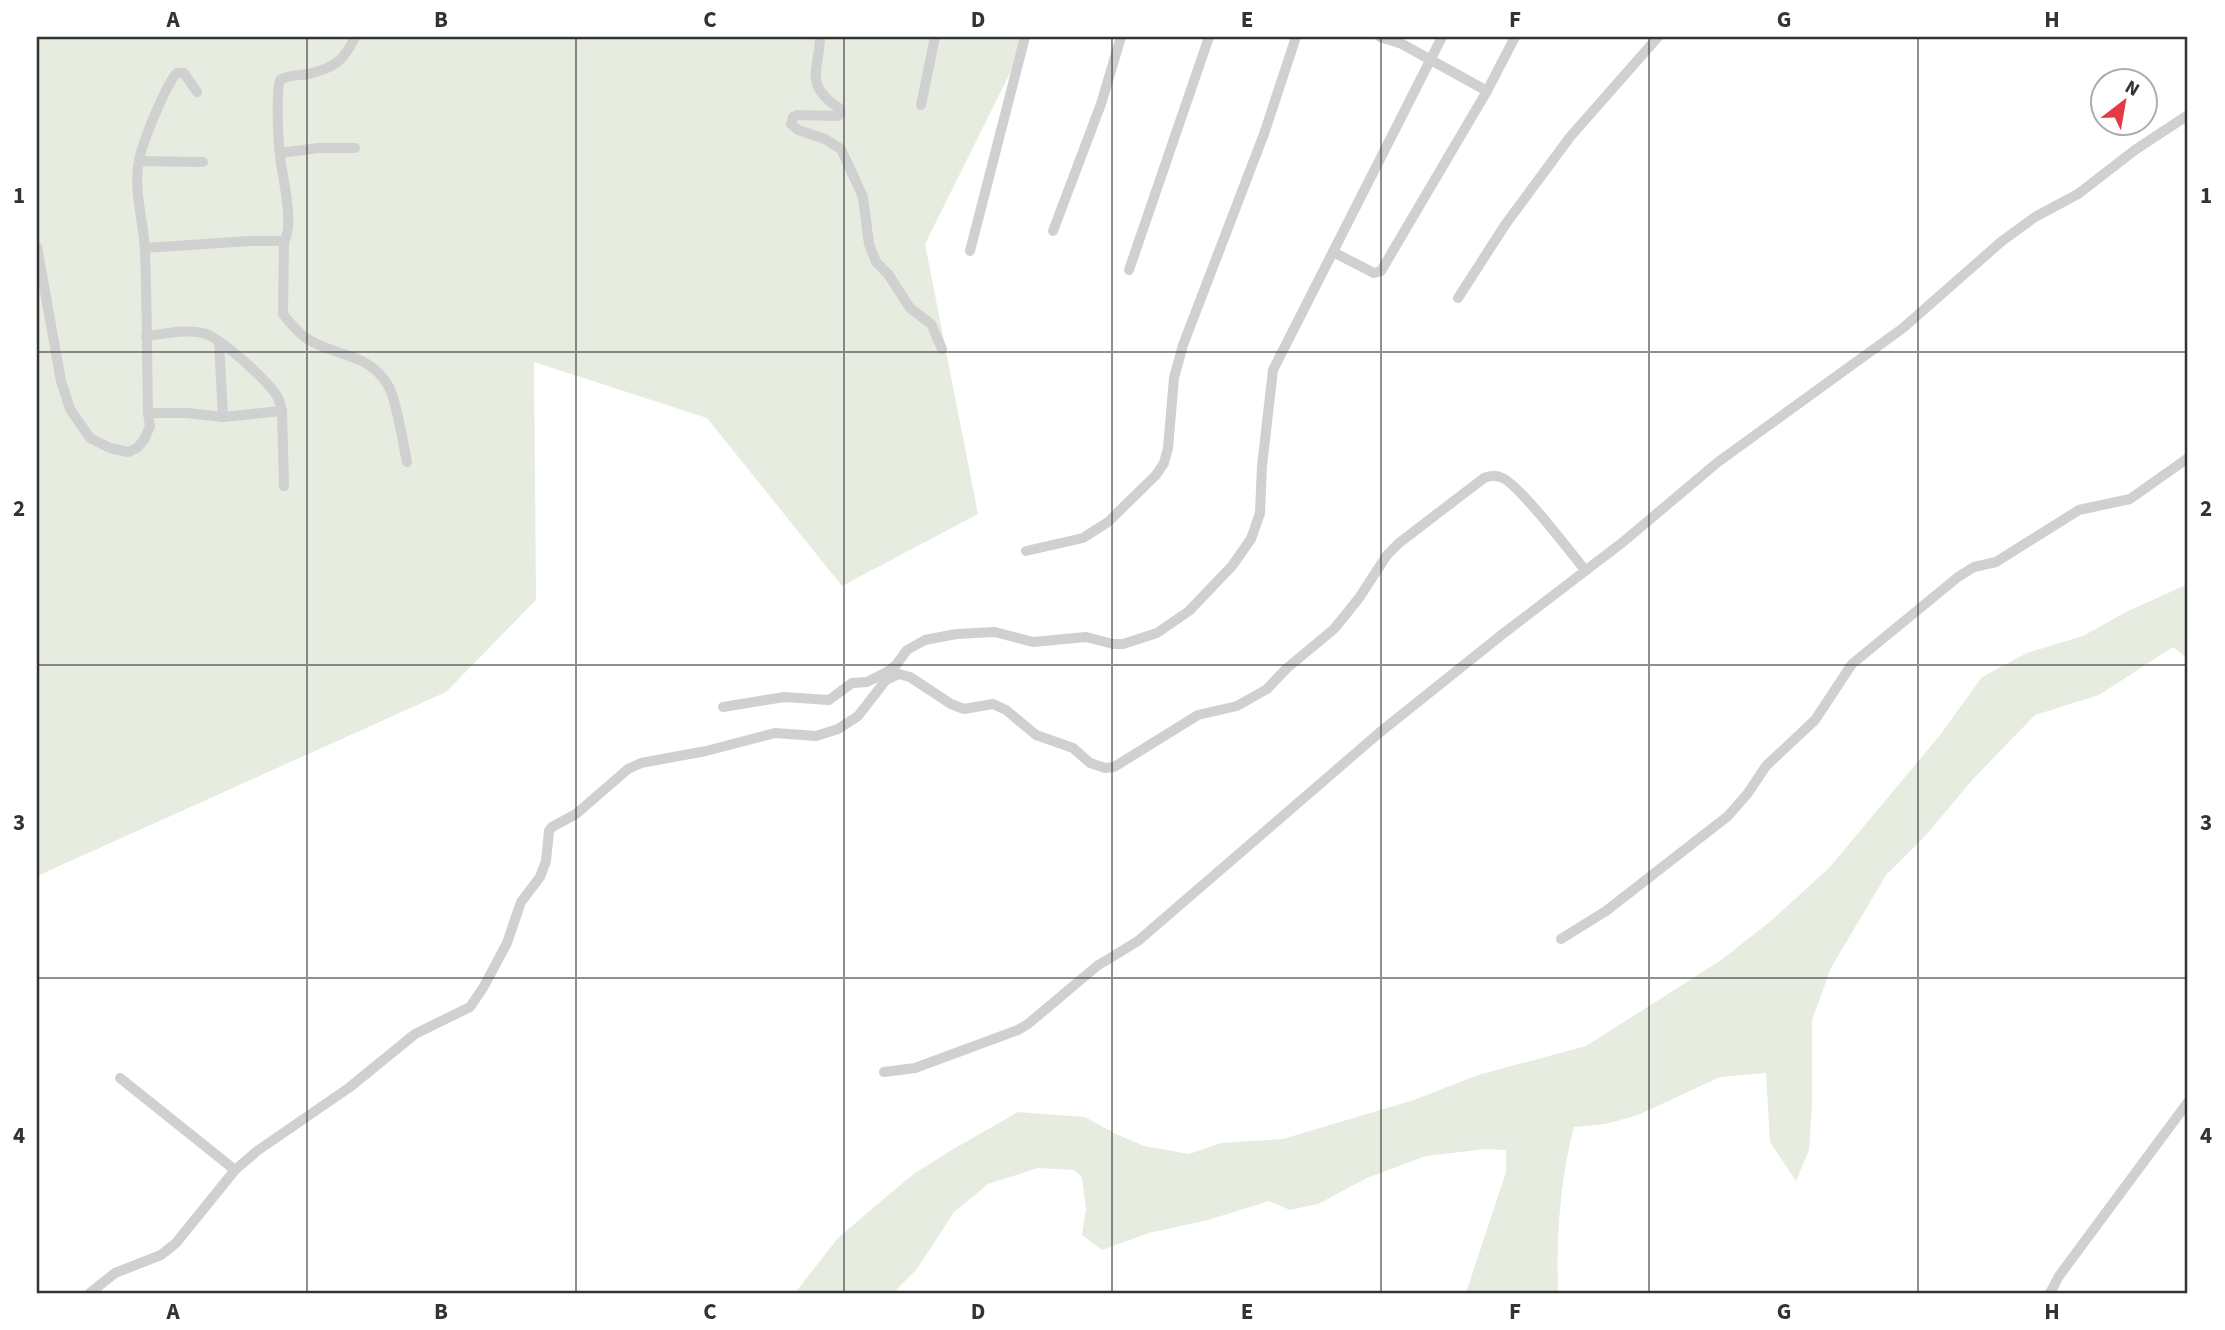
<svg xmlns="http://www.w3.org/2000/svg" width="2225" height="1330" viewBox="0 0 2225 1330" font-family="'Source Sans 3',sans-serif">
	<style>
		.green { fill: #e6ecdf }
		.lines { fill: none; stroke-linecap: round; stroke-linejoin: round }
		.street { stroke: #d0d0d0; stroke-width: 10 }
		.grid { fill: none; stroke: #333; stroke-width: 2; stroke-opacity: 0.55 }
		.neatline { fill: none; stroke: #333; stroke-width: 2.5 }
		.grid-label { font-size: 23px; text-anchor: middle; font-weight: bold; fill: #333 }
	</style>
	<rect width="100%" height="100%" fill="#fff"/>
	<g class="green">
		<path d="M37 37H1028L925 244 978 514 842 586 707 418 534 362 536 600 446 692 37 876Z"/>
		<path d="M2188 584V659L2173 647 2099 695 2035 715 1974 778 1926 835 1886 875 1831 968 1812 1020V1105L1809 1150 1796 1181 1770 1142 1766 1073 1720 1077 1638 1115 1606 1124 1574 1127C1560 1181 1556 1237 1558 1293H1466L1506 1172V1150L1486 1149 1426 1156 1367 1178 1318 1204 1290 1210 1269 1201 1208 1220 1149 1233 1102 1250 1082 1235 1086 1209 1082 1177 1074 1170 1038 1168 988 1184 954 1212 917 1269 893 1293H795L838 1238 880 1202 915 1173 950 1151 1018 1112 1085 1117 1116 1134 1144 1146 1189 1154 1221 1143 1283 1139 1414 1100 1478 1075 1586 1046 1720 961 1771 921 1829 868 1940 735 1982 677 2027 653 2083 636 2126 612Z"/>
	</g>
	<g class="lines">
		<g class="street">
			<path d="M820 37C819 73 803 84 840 109V114L837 116 798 115 793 117 791 124 798 130 825 139 841 149 863 197 869 244 876 262 888 274 910 308 931 324 942 349"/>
			<path d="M1380 37 1402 44 1487 91"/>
			<path d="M921 105 935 37"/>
			<path d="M280 153 318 148H355"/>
			<path d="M139 161 203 162"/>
			<path d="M1053 231 1101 104 1121 37"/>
			<path d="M284 241 283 314C290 323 297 332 306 338 335 358 369 351 389 387 397 402 403 444 407 462"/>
			<path d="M37 247 61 381 70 409 90 438 110 448 128 452 137 448 144 440 150 426 148 413C147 359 147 305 145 252 144 222 133 191 139 161 142 143 166 84 177 73H184L197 92"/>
			<path d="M145 248 249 241H284C295 226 282 175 280 156 278 139 276 94 280 80 289 74 299 76 308 74 334 68 344 61 355 37"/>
			<path d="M970 251 1025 37"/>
			<path d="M1333 252 1374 273 1381 271 1487 91 1515 37"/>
			<path d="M1129 270 1209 37"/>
			<path d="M1458 298 1505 225 1570 137 1658 37"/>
			<path d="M146 336C165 334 188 328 206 334 223 340 272 384 279 400 280 403 281 408 282 411L223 417 187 413H148"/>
			<path d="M219 342 223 417"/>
			<path d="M282 411 284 486"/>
			<path d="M1026 551 1083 538 1108 522 1156 475 1164 463 1168 448 1174 378 1183 345 1264 134 1296 37"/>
			<path d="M723 707 784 697 829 700 852 683 867 682 887 672 896 665 907 650 925 640 956 634 995 632 1033 642 1086 637 1113 644H1123L1157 633 1189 611 1232 566 1251 539 1260 513 1262 466 1273 370 1442 37"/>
			<path d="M1561 939 1606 911 1728 816 1748 793 1766 766 1815 720 1852 664 1958 577 1974 567 1996 562 2079 510 2130 499 2188 458"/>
			<path d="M884 1072 915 1068 1018 1030 1028 1024 1097 966 1138 941 1379 733 1504 633 1623 542 1718 462 1903 328 2002 241 2035 217 2078 194 2135 150 2188 115"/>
			<path d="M120 1078 235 1170"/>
			<path d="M90 1293 115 1273 161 1255 176 1243 235 1170 257 1151 350 1087 415 1034 470 1007 483 988 507 943 521 902 540 877 546 861 549 831 552 827 576 814 628 769 641 763 706 751 775 733 816 736 838 729 858 716 886 680 899 674 910 677 951 704 964 709 993 704 1006 710 1036 735 1073 748 1090 763 1105 768 1114 767 1198 715 1237 706 1267 689 1287 668 1334 629 1359 598 1387 555 1399 543 1484 478C1489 476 1495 475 1500 477 1517 481 1571 553 1585 570"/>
			<path d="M2050 1293 2059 1276 2188 1102"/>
		</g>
	</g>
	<path class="grid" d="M307 37V1293M576 37V1293M844 37V1293M1112 37V1293M1381 37V1293M1649 37V1293M1918 37V1293M37 352H2188M37 665H2188M37 978H2188"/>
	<rect width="2225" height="1330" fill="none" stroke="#ffffff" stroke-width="77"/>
	<g transform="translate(2124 102) rotate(31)"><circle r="33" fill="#ffffff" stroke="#adadad" stroke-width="2"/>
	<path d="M0-5L12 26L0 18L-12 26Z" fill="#e63946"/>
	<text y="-10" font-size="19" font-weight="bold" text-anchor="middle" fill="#333333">N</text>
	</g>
	<rect x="38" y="38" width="2148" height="1254" class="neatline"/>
	<g class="grid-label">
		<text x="173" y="27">A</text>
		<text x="441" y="27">B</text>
		<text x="710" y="27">C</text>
		<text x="978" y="27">D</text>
		<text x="1247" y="27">E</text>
		<text x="1515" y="27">F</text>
		<text x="1784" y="27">G</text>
		<text x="2052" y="27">H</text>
		<text x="19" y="203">1</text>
		<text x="2206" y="203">1</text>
		<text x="19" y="516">2</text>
		<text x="2206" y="516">2</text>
		<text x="19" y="830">3</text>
		<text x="2206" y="830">3</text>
		<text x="19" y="1143">4</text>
		<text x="2206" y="1143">4</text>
		<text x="173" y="1319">A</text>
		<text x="441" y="1319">B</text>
		<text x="710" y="1319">C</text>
		<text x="978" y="1319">D</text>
		<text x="1247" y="1319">E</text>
		<text x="1515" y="1319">F</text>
		<text x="1784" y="1319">G</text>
		<text x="2052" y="1319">H</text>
	</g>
</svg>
